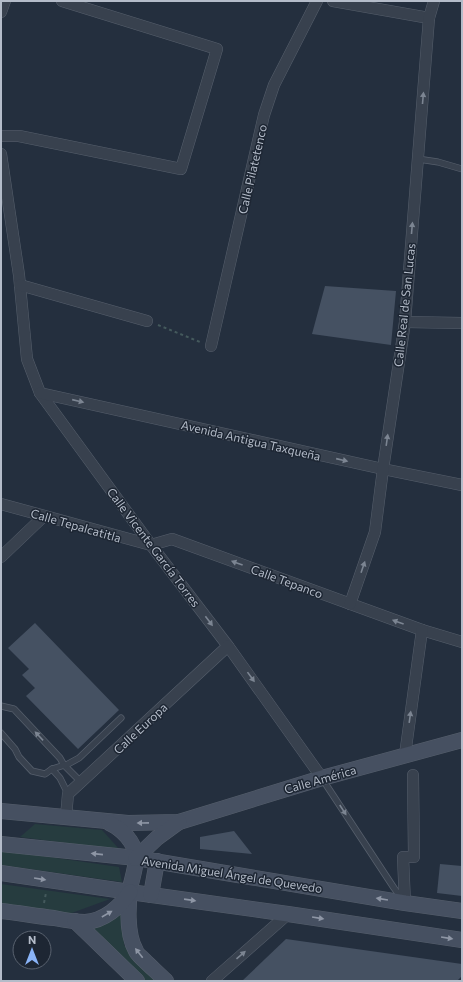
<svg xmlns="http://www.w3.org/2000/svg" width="463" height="982" viewBox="0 0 463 982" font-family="Commissioner,sans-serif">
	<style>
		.green { fill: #263c3f }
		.building { fill: #455162 }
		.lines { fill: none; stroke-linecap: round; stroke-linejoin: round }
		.lane-casing { stroke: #565f6c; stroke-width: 7 }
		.street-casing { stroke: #565f6c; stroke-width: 12 }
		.secondary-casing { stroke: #565f6c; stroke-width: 16 }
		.path { stroke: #44595c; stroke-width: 2; stroke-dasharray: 3 3; stroke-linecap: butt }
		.lane { stroke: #38414e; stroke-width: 5.5 }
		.street { stroke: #38414e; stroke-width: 11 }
		.secondary { stroke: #465061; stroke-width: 15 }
		.oneway { fill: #7c8592 }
		.oneway2 { fill: #8e96a5 }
		.labels { text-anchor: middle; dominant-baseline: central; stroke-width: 3; stroke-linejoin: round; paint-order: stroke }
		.street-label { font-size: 12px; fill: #b4bcc9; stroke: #1d2633 }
	</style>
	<rect width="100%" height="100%" fill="#242f3e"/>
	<g class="green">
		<path d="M35 824 102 830 120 850 20 837Z"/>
		<path d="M1 850 119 867 122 882 1 865Z"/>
		<path d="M1 884 110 899 69 914 1 905Z"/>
		<path d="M123 911 124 945 158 981H144L91 926Z"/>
	</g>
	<g class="building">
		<path d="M325 286 396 291 391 345 312 334Z"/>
		<path d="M35 623 119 710 78 749 26 696 35 688 22 675 29 669 8 648Z"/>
		<path d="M234 831 252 854 200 849V837Z"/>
		<path d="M440 864 462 866V896L437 893Z"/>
		<path d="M286 939 462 964V976L457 981H242Z"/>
	</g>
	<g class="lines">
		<defs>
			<g id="lane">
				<path d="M418 159 438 162 462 169"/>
				<path d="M1 706 14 709 60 758 64 765 81 782"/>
				<path d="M1 733 15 749 19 757 32 771 45 774 52 769 68 764 79 758 121 718"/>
				<path d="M52 769 60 778 68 794"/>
				<path d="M323 780 394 888 402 899"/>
			</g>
			<g id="street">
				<path d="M333 1 429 18"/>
				<path d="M1 12 5 1"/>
				<path d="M1 136H19L181 169 217 49 62 1"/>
				<path d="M1 154 19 275 27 359 40 393 151 545 228 646 322 778"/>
				<path d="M20 285 147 321"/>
				<path d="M405 322 462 323"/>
				<path d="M211 346 264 115 274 85 317 1"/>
				<path d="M40 393 383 469 462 485"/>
				<path d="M1 504 151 545"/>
				<path d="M151 545 172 539 422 630 462 642"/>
				<path d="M1 557 44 516"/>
				<path d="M350 604 375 532 383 469 405 322 429 18 434 1"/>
				<path d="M405 755 422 630"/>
				<path d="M66 817 68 794 228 646"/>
				<path d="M405 903 403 857H414L413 775"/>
				<path d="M212 981 288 914"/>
			</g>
			<g id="secondary">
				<path d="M1 811 128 823 179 822 322 778 462 740"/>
				<path d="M109 823C122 829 135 842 136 857 136 866 133 876 131 884 128 903 126 933 136 951 137 954 141 957 144 960 151 967 159 974 166 981"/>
				<path d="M1 844 136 858 405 903 462 911"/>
				<path d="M136 858 157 838 179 822"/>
				<path d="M1 873 130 892 288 914 462 940"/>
				<path d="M151 895 157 861"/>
				<path d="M1 911C19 913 36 916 54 918 64 920 74 922 85 922 104 921 120 907 130 892"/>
				<path d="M75 921 137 981"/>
			</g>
		</defs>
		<use href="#lane" class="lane-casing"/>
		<use href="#street" class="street-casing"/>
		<use href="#secondary" class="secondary-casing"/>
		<g class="path">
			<path d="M158 325 200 342"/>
			<path d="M44 903 46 893"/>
		</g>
		<use href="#lane" class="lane"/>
		<use href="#street" class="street"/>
		<use href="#secondary" class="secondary"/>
	</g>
	<defs><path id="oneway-solid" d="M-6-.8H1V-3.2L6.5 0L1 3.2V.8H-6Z"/></defs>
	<g class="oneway">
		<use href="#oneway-solid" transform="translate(423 98) rotate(-85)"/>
		<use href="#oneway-solid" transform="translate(412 228) rotate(-85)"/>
		<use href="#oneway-solid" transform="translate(78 401) rotate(13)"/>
		<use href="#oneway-solid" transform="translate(387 440) rotate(-82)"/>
		<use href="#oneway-solid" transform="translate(342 460) rotate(13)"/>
		<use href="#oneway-solid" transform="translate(237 563) rotate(-160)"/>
		<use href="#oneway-solid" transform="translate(363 567) rotate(-71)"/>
		<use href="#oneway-solid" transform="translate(209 621) rotate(53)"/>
		<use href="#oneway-solid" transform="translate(398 622) rotate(-160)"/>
		<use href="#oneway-solid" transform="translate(251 677) rotate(54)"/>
		<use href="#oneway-solid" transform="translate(410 717) rotate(-82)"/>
		<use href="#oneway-solid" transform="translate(39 736) rotate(-133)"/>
		<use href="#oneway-solid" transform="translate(343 810) rotate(57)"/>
		<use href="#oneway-solid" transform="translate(241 955) rotate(-41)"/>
	</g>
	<g class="oneway2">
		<use href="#oneway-solid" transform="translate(143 823) rotate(179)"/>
		<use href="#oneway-solid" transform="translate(97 854) rotate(-174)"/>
		<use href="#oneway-solid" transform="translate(40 879) rotate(9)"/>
		<use href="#oneway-solid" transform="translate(382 899) rotate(-171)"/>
		<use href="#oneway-solid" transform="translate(190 900) rotate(8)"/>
		<use href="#oneway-solid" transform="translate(107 914) rotate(-30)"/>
		<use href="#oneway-solid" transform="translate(318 918) rotate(9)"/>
		<use href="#oneway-solid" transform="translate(447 938) rotate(9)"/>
		<use href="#oneway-solid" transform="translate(139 953) rotate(-128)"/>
	</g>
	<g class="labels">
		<g class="street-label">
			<text transform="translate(252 169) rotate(-77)">Calle Pilatetenco</text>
			<text transform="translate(404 305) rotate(-84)">Calle Real de San Lucas</text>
			<text transform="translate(251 440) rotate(13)">Avenida Antigua Taxqueña</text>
			<text transform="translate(76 525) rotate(16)">Calle Tepalcatitla</text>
			<text transform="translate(154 547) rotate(53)">Calle Vicente García Torres</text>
			<text transform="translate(287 581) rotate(20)">Calle Tepanco</text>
			<text transform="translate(140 728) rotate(-43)">Calle Europa</text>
			<text transform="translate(320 779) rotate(-16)">Calle América</text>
			<text transform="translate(232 874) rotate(9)">Avenida Miguel Ángel de Quevedo</text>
		</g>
	</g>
	<rect width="463" height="982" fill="none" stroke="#b4bcc9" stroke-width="4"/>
	<g transform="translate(32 950)"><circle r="19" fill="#1d2633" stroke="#59626f"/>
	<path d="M0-3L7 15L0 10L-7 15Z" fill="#8ab4f8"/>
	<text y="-6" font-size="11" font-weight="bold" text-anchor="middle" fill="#b4bcc9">N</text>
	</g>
</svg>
